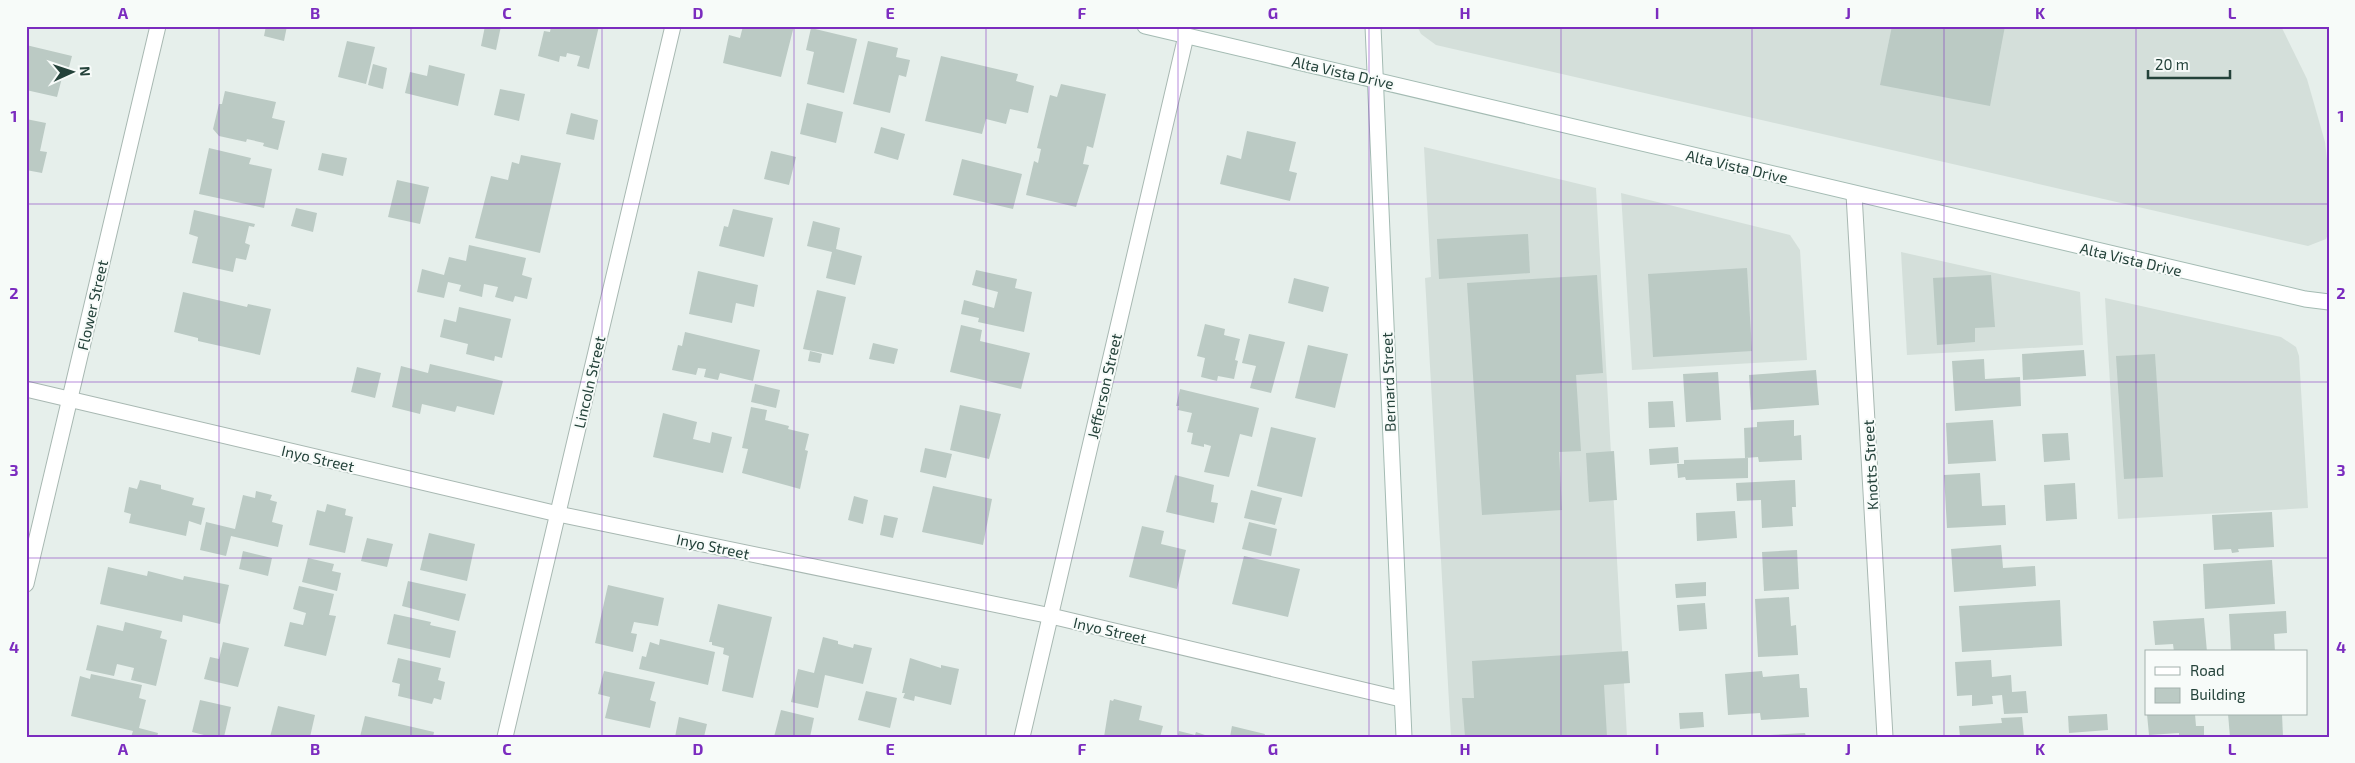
<svg xmlns="http://www.w3.org/2000/svg" width="2355" height="763" viewBox="0 0 2355 763" font-family="'Exo 2',sans-serif">
	<style>
		.built { fill: #d4dfda }
		.building { fill: #bbcac4 }
		.lines { fill: none; stroke-linecap: round; stroke-linejoin: round }
		.street-casing { stroke: #a8b8b2; stroke-width: 17 }
		.secondary-casing { stroke: #a4bbb3; stroke-width: 17 }
		.street { stroke: #fff; stroke-width: 15 }
		.secondary { stroke: #fff; stroke-width: 15 }
		.grid { fill: none; stroke: #7b2cbf; stroke-width: 1; stroke-opacity: 0.55 }
		.labels { text-anchor: middle; dominant-baseline: central; stroke-width: 4; stroke-linejoin: round; paint-order: stroke }
		.street-label { font-size: 15px; fill: #24423a; stroke: #f7fbf9 }
		.neatline { fill: none; stroke: #7b2cbf; stroke-width: 2 }
		.grid-label { font-size: 16px; text-anchor: middle; font-weight: bold; fill: #7b2cbf }
	</style>
	<rect width="100%" height="100%" fill="#e6efeb"/>
	<g class="built">
		<path d="M1417 26H2281L2307 79 2325 142 2329 177V232L2326 239 2308 246 1436 45 1421 34Z"/>
		<path d="M1424 147 1596 188 1627 737H1451L1425 278 1431 277Z"/>
		<path d="M1621 193 1790 235 1800 250 1807 360 1632 370Z"/>
		<path d="M1901 252 2080 292 2083 345 1907 355Z"/>
		<path d="M2105 298 2281 337 2296 347 2299 356 2308 508 2118 519Z"/>
	</g>
	<g class="building">
		<path d="M266 26H287L284 41 264 36Z"/>
		<path d="M485 26H501L496 50 481 46Z"/>
		<path d="M551 26H599L589 69 577 66 580 56 567 53 566 57 560 56 559 62 538 56 544 31 550 32Z"/>
		<path d="M743 26H794L781 77 723 63 729 35 740 38Z"/>
		<path d="M1892 26H2005L1990 106 1880 85Z"/>
		<path d="M811 28 857 39 844 93 807 84 814 52 806 50Z"/>
		<path d="M347 41 375 47 366 84 338 77Z"/>
		<path d="M868 41 898 48 896 57 910 60 906 77 899 75 890 113 853 104Z"/>
		<path d="M26 45 72 56 68 71 64 70 57 97 26 90Z"/>
		<path d="M941 56 1018 74 1016 81 1034 86 1028 113 1010 109 1006 124 986 119 982 134 925 121Z"/>
		<path d="M373 64 387 68 383 89 368 85Z"/>
		<path d="M429 65 465 74 458 106 405 93 410 72 427 76Z"/>
		<path d="M1061 84 1106 94 1093 148 1087 146 1083 164 1089 165 1076 207 1026 195 1034 161 1038 163 1041 149 1037 148 1050 95 1057 97Z"/>
		<path d="M500 89 525 94 519 121 494 115Z"/>
		<path d="M225 91 276 102 272 118 285 121 278 150 263 146 264 143 247 139 246 142 219 136 213 129 219 104H222Z"/>
		<path d="M807 103 843 112 836 143 800 134Z"/>
		<path d="M571 113 598 120 594 140 566 134Z"/>
		<path d="M26 119 46 123 40 151 47 152 42 173 26 170Z"/>
		<path d="M881 127 905 134 898 160 874 153Z"/>
		<path d="M1247 131 1296 142 1289 171 1297 173 1290 201 1220 184 1227 155 1241 159Z"/>
		<path d="M209 148 251 158 249 164 272 169 264 208 199 194Z"/>
		<path d="M771 151 796 157 789 185 764 179Z"/>
		<path d="M322 153 347 158 343 176 318 170Z"/>
		<path d="M521 155 561 163 540 253 475 238 491 176 508 180 512 162 519 164Z"/>
		<path d="M962 159 1022 174 1013 209 953 195Z"/>
		<path d="M397 180 429 187 420 224 388 217Z"/>
		<path d="M296 208 317 213 313 232 291 226Z"/>
		<path d="M733 209 773 218 764 257 719 246 724 226 728 227Z"/>
		<path d="M194 210 255 224 254 227 249 226 245 243 250 245 246 260 236 258 233 272 192 263 198 237 189 234Z"/>
		<path d="M813 221 840 228 836 249 862 256 855 285 826 278 832 252 807 246Z"/>
		<path d="M1528 234 1530 273 1439 279 1437 239Z"/>
		<path d="M469 245 526 258 522 275 532 278 527 299 515 296 513 302 495 297 498 287 484 284 482 297 459 291 461 285 448 282 444 298 417 292 422 269 444 275 449 257 466 261Z"/>
		<path d="M1747 268 1752 351 1653 357 1648 274Z"/>
		<path d="M976 270 1017 279 1015 288 1032 292 1024 332 978 322 979 318 961 314 964 300 994 308 998 292 972 285Z"/>
		<path d="M698 271 758 285 754 307 736 303 732 323 689 314Z"/>
		<path d="M1597 275 1603 373 1576 375 1581 451 1559 452 1562 510 1482 515 1467 283Z"/>
		<path d="M1991 275 1995 327 1975 328V342L1937 345 1933 278Z"/>
		<path d="M1294 278 1329 287 1323 312 1288 303Z"/>
		<path d="M817 290 846 297 833 355 803 349Z"/>
		<path d="M183 292 247 307 248 304 271 309 260 355 198 341V338L174 332Z"/>
		<path d="M459 307 511 319 502 358 495 356 494 361 466 354 468 344 440 337 444 319 456 322Z"/>
		<path d="M1205 324 1225 329 1224 335 1240 339 1235 360 1238 361 1234 379 1218 376 1217 381 1201 377 1205 358 1197 356Z"/>
		<path d="M961 325 982 330 980 341 1030 353 1021 389 950 372Z"/>
		<path d="M685 332 760 350 753 381 720 373 718 380 704 377 706 369 698 368 696 375 672 370 678 345 682 346Z"/>
		<path d="M1249 334 1285 342 1271 393 1250 388 1256 366 1242 363Z"/>
		<path d="M873 343 898 349 894 364 869 359Z"/>
		<path d="M1308 345 1348 354 1335 408 1295 398Z"/>
		<path d="M2084 350 2086 376 2023 380 2022 354Z"/>
		<path d="M810 351 822 354 820 363 808 361Z"/>
		<path d="M2155 354 2163 477 2124 479 2116 356Z"/>
		<path d="M1984 359 1985 379 2020 377 2021 406 1955 411 1952 361Z"/>
		<path d="M430 364 503 381 494 415 457 406 455 412 422 404 420 414 392 407 401 366 428 373Z"/>
		<path d="M357 367 381 373 375 398 351 392Z"/>
		<path d="M1816 370 1819 405 1751 410 1749 375Z"/>
		<path d="M1718 372 1721 420 1686 422 1683 374Z"/>
		<path d="M755 384 780 390 776 408 751 402Z"/>
		<path d="M1180 389 1259 408 1252 437 1240 434 1229 477 1204 472 1211 446 1204 444V447L1191 444 1193 433 1187 432 1192 413 1178 410 1179 406H1176Z"/>
		<path d="M1673 401 1675 427 1649 428 1648 402Z"/>
		<path d="M960 405 1001 414 989 459 950 450Z"/>
		<path d="M751 407 767 410 765 420 789 426 788 429 809 434 805 450 808 451 800 489 742 473 748 449 742 448Z"/>
		<path d="M663 413 697 422 693 439 710 443 712 432 732 437 723 473 653 457Z"/>
		<path d="M1794 420V436L1801 435 1802 460 1759 462 1758 457 1745 458 1744 428 1757 427V422Z"/>
		<path d="M1993 420 1996 461 1948 464 1946 423Z"/>
		<path d="M1271 427 1316 438 1302 497 1257 486Z"/>
		<path d="M2068 433 2070 460 2044 462 2042 434Z"/>
		<path d="M1678 447 1679 463 1650 465 1649 449Z"/>
		<path d="M925 448 952 454 946 478 920 472Z"/>
		<path d="M1614 451 1617 500 1589 502 1586 453Z"/>
		<path d="M1748 458V478L1686 480 1685 477 1678 478 1677 464H1684V460Z"/>
		<path d="M1980 473 1982 506 2005 505 2006 525 1947 528 1944 475Z"/>
		<path d="M1175 475 1214 485 1211 502 1218 503 1214 523 1166 512Z"/>
		<path d="M140 480 161 485V489L194 498 192 505 205 508 201 525 189 521 186 536 129 523 131 514 124 512 129 487 137 489Z"/>
		<path d="M1795 480 1796 507H1792L1793 526 1762 528 1761 500 1737 501 1736 483Z"/>
		<path d="M2075 483 2077 519 2046 521 2044 485Z"/>
		<path d="M933 486 992 499 983 545 922 532Z"/>
		<path d="M1251 490 1282 498 1275 525 1244 518Z"/>
		<path d="M256 491 272 495 270 500 277 502 272 522 283 525 278 547 231 536 226 556 200 550 206 522 235 529 243 495 255 498Z"/>
		<path d="M854 496 868 500 863 524 848 520Z"/>
		<path d="M327 504 346 509 345 515 353 517 345 553 309 545 317 510 325 512Z"/>
		<path d="M1735 511 1737 538 1697 541 1696 513Z"/>
		<path d="M2272 512 2274 547 2238 549 2239 552 2232 553 2231 549 2214 550 2212 515Z"/>
		<path d="M884 515 898 518 893 538 880 535Z"/>
		<path d="M1249 522 1277 529 1271 556 1242 549Z"/>
		<path d="M1142 526 1164 531 1161 544 1186 550 1177 589 1129 577Z"/>
		<path d="M429 533 475 544 467 581 420 570Z"/>
		<path d="M367 538 393 544 387 567 361 561Z"/>
		<path d="M2001 545 2003 568 2035 566 2036 586 1954 592 1951 549Z"/>
		<path d="M1797 550 1799 589 1764 591 1762 552Z"/>
		<path d="M243 551 272 558 268 576 239 569Z"/>
		<path d="M1244 556 1300 569 1288 617 1232 604Z"/>
		<path d="M308 558 334 564 332 571 341 573 337 591 302 582Z"/>
		<path d="M2272 560 2275 604 2205 609 2203 564Z"/>
		<path d="M108 567 147 576 148 571 183 580 184 576 229 585 220 624 183 615 182 622 100 604Z"/>
		<path d="M408 581 466 594 459 621 402 606Z"/>
		<path d="M1706 582V596L1676 598 1675 584Z"/>
		<path d="M608 585 664 598 658 626 634 622 631 633 637 634 633 652 595 643Z"/>
		<path d="M299 586 334 594 329 615 336 616 326 656 284 646 290 622 303 625 306 613 293 609Z"/>
		<path d="M1789 597 1791 626 1796 625 1798 655 1758 657 1755 599Z"/>
		<path d="M2060 600 2062 646 1962 652 1959 606Z"/>
		<path d="M1705 603 1707 629 1679 631 1677 605Z"/>
		<path d="M718 604 772 617 753 698 722 691 729 656 723 654 724 648 712 645V642H709Z"/>
		<path d="M2286 611 2287 633 2274 634 2275 652H2231L2229 614Z"/>
		<path d="M394 614 431 622 430 625 456 631 450 658 387 644Z"/>
		<path d="M2204 618 2207 652H2174L2173 644 2155 645 2153 621Z"/>
		<path d="M125 622 162 631 160 638 167 640 156 686 131 680 134 668 117 664 114 676 86 670 97 625 123 631Z"/>
		<path d="M823 637 838 641V644L853 648 854 644 872 648 863 684 825 675 818 708 791 702 798 669 814 673Z"/>
		<path d="M660 639 715 652 708 685 639 669 642 656 646 657 650 642 659 645Z"/>
		<path d="M223 642 249 648 238 687 204 679 210 657 219 659Z"/>
		<path d="M1628 651 1630 683 1604 685 1607 737H1465L1462 698H1474L1472 661Z"/>
		<path d="M398 658 441 668 438 680 445 682 441 700 434 698 432 704 398 696 400 684 392 682Z"/>
		<path d="M910 658 941 668V665L959 669 951 705 915 696 914 701 903 698 905 693H902Z"/>
		<path d="M1991 660 1992 677 2011 675 2012 692 2026 691 2028 713 2004 714 2002 695 1992 696 1993 704 1972 706V695L1957 696 1955 662Z"/>
		<path d="M604 671 655 682 650 700 656 702 650 728 605 718 610 697 598 694Z"/>
		<path d="M1762 671 1763 677 1799 674 1800 688H1807L1809 717 1761 720 1760 713 1728 715 1725 674Z"/>
		<path d="M91 674 142 685 139 698 146 700 139 728 158 733 157 737H131L133 731 71 716 80 676 90 679Z"/>
		<path d="M866 691 897 698 890 728 858 720Z"/>
		<path d="M1114 699 1142 706 1139 720 1163 726 1160 737H1104L1110 700 1113 701Z"/>
		<path d="M200 700 231 707 224 737H212L192 732Z"/>
		<path d="M278 706 315 715 310 737H270Z"/>
		<path d="M781 710 814 718 810 737H774Z"/>
		<path d="M1703 712 1704 727 1680 729 1679 713Z"/>
		<path d="M2107 714 2108 730 2069 733 2068 716Z"/>
		<path d="M2147 714H2195L2196 726H2204V737H2179V733L2149 735Z"/>
		<path d="M2228 714H2282L2283 737H2230Z"/>
		<path d="M365 716 434 732 433 737H360Z"/>
		<path d="M679 717 707 724 704 737H675Z"/>
		<path d="M2022 717 2024 737H1960L1959 726 2002 723 2001 718Z"/>
		<path d="M1232 726 1265 734 1264 737H1230Z"/>
		<path d="M1179 731 1195 735 1196 732 1211 737H1178Z"/>
		<path d="M1805 733 1806 737H1770V735Z"/>
	</g>
	<g class="lines">
		<defs>
			<g id="street">
				<path d="M1854 194 1885 737"/>
				<path d="M26 389 558 514 1051 616 1401 699"/>
				<path d="M26 584 158 26"/>
				<path d="M505 737 673 26"/>
				<path d="M1022 737 1186 36"/>
			</g>
			<g id="secondary">
				<path d="M1145 26 2305 299 2329 302"/>
				<path d="M1373 26 1404 737"/>
			</g>
		</defs>
		<use href="#street" class="street-casing"/>
		<use href="#secondary" class="secondary-casing"/>
		<use href="#street" class="street"/>
		<use href="#secondary" class="secondary"/>
	</g>
	<path class="grid" d="M219 26V737M411 26V737M602 26V737M794 26V737M986 26V737M1178 26V737M1369 26V737M1561 26V737M1752 26V737M1944 26V737M2136 26V737M26 204H2329M26 382H2329M26 558H2329"/>
	<g class="labels">
		<g class="street-label">
			<text transform="translate(1343 72) rotate(13)">Alta Vista Drive</text>
			<text transform="translate(1737 166) rotate(13)">Alta Vista Drive</text>
			<text transform="translate(2131 259) rotate(13)">Alta Vista Drive</text>
			<text transform="translate(92 305) rotate(-77)">Flower Street</text>
			<text transform="translate(589 382) rotate(-77)">Lincoln Street</text>
			<text transform="translate(1388 382) rotate(-92)">Bernard Street</text>
			<text transform="translate(1104 386) rotate(-77)">Jefferson Street</text>
			<text transform="translate(318 458) rotate(13)">Inyo Street</text>
			<text transform="translate(1870 465) rotate(-93)">Knotts Street</text>
			<text transform="translate(713 546) rotate(12)">Inyo Street</text>
			<text transform="translate(1110 630) rotate(13)">Inyo Street</text>
		</g>
	</g>
	<rect width="2355" height="763" fill="none" stroke="#f7fbf9" stroke-width="55"/>
	<rect x="2145" y="650" width="162" height="65" fill="#f7fbf9" stroke="#a3b1ad"/>
	<rect x="2155" y="667" width="25" height="8" fill="#ffffff" stroke="#a3b1ad"/>
	<text x="2190" y="676" font-size="15" fill="#24423a">Road</text>
	<rect x="2155" y="688" width="25" height="15" fill="#bbcac4" stroke="#a3b1ad"/>
	<text x="2190" y="700" font-size="15" fill="#24423a">Building</text>
	<g transform="translate(72 72) rotate(87)" stroke="#f7fbf9" stroke-width="4" paint-order="stroke">
	<path d="M0-4L9 19L0 12L-9 19Z" fill="#24423a"/>
	<text y="-8" font-size="14" font-weight="bold" text-anchor="middle" fill="#24423a">N</text>
	</g>
	<path d="M2148 70v8h82v-8" fill="none" stroke="#24423a" stroke-width="2.5"/>
	<text x="2155" y="70" font-size="15" fill="#24423a" stroke="#f7fbf9" stroke-width="4" paint-order="stroke">20 m</text>
	<rect x="28" y="28" width="2300" height="708" class="neatline"/>
	<g class="grid-label">
		<text x="123" y="19">A</text>
		<text x="315" y="19">B</text>
		<text x="507" y="19">C</text>
		<text x="698" y="19">D</text>
		<text x="890" y="19">E</text>
		<text x="1082" y="19">F</text>
		<text x="1273" y="19">G</text>
		<text x="1465" y="19">H</text>
		<text x="1657" y="19">I</text>
		<text x="1848" y="19">J</text>
		<text x="2040" y="19">K</text>
		<text x="2232" y="19">L</text>
		<text x="14" y="122">1</text>
		<text x="2341" y="122">1</text>
		<text x="14" y="299">2</text>
		<text x="2341" y="299">2</text>
		<text x="14" y="476">3</text>
		<text x="2341" y="476">3</text>
		<text x="14" y="653">4</text>
		<text x="2341" y="653">4</text>
		<text x="123" y="755">A</text>
		<text x="315" y="755">B</text>
		<text x="507" y="755">C</text>
		<text x="698" y="755">D</text>
		<text x="890" y="755">E</text>
		<text x="1082" y="755">F</text>
		<text x="1273" y="755">G</text>
		<text x="1465" y="755">H</text>
		<text x="1657" y="755">I</text>
		<text x="1848" y="755">J</text>
		<text x="2040" y="755">K</text>
		<text x="2232" y="755">L</text>
	</g>
</svg>
